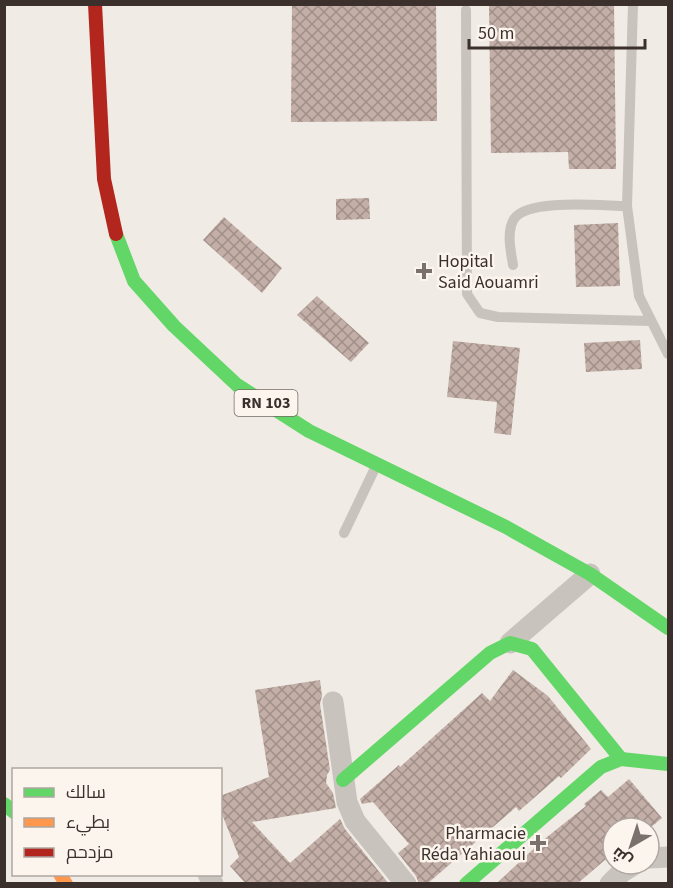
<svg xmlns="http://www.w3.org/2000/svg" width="673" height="888" viewBox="0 0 673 888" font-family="'Source Sans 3',Cairo,sans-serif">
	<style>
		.building { fill: url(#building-cross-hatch) }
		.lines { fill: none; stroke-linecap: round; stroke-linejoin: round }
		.lane { stroke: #c9c3be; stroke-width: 10 }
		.street { stroke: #c9c3be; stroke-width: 21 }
		.fast { stroke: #63d668; stroke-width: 14 }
		.slow { stroke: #ff974d; stroke-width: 14 }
		.jam { stroke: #b3261e; stroke-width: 14 }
		.poi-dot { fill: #7a716c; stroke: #fbf5ee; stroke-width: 2 }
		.labels { text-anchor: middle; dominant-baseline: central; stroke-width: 5; stroke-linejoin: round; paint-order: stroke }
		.shield { fill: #fbf5ee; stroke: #756b66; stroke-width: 1.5 }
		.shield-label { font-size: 16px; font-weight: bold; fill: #3b302b }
		.poi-label { font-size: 18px; fill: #3b302b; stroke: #fbf5ee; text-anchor: start }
	</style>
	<defs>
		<pattern id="building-cross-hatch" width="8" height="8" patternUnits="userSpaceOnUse" patternTransform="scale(1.5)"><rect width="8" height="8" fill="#c3afa7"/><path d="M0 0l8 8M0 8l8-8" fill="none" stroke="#a08f88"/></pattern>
	</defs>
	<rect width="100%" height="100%" fill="#f0ebe5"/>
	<g class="building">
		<path d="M292 4H436L437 121 291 122Z"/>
		<path d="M489 4H614L616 169H569L568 152 491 153Z"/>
		<path d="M369 198 370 219 336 220V199Z"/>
		<path d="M224 217 282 268 262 293 203 240Z"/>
		<path d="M618 223 620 286 576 287 574 225Z"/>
		<path d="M317 296 369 343 351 362 297 315Z"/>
		<path d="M640 340 642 369 586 372 584 343Z"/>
		<path d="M453 341 520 348 511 435 494 433 497 402 447 397Z"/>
		<path d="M513 670 548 696 591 749 561 778 559 776 519 811 516 807 427 884H419L416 876 398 853 409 844 373 802 362 804 360 799 399 765 400 767 482 693 490 701Z"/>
		<path d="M320 680 322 696 320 704 330 770 327 775 326 783 333 793 336 808 252 822 290 863 340 819 345 829 389 884H246L230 866 239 857 220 809V796L269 777 255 690Z"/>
		<path d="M629 779 662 818 650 828H613V853L577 884H496L542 841 586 806 584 804 601 790 608 797Z"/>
	</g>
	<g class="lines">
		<g class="lane">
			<path d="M633 4 627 206 639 296 668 354"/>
			<path d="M466 10 467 294 480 313 498 317 650 321"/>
			<path d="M513 265C511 252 506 232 514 219 528 198 603 206 627 206"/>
			<path d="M344 533 376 466"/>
		</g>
		<g class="street">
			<path d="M510 643 590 574"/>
			<path d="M333 702 347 802 355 821 406 884"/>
			<path d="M649 858 668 857"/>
			<path d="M208 874 213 884"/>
			<path d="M610 884 622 872 635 864"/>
		</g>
		<g class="fast">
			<path d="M116 234 134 281 174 326 237 385 309 431 506 527 590 574 668 628"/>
			<path d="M343 780 490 653 510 643 532 649 621 759"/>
			<path d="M4 804 14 812"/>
			<path d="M466 884 601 767 621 759 668 764"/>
		</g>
		<path class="slow" d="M60 874 66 884"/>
		<path class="jam" d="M95 4 104 179 116 234"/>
	</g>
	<g class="poi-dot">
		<path d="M421 262h6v6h6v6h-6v6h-6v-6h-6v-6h6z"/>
		<path d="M535 834h6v6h6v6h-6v6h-6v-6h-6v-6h6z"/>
	</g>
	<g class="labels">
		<rect class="shield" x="234.5" y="390" width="63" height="26" rx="4.5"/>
		<g class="shield-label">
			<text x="266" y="403">RN 103</text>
		</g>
		<g class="poi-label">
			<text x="438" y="261">Hopital<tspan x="438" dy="21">Said Aouamri</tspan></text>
			<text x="526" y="833" text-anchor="end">Pharmacie<tspan x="526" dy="21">Réda Yahiaoui</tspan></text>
		</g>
	</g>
	<rect width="673" height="888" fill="none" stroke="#3b302b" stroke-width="12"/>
	<rect x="12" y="768" width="210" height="108" fill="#fbf5ee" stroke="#aea6a0" stroke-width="1.5"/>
	<rect x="24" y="788" width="30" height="9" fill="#63d668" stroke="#aea6a0" stroke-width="1.5"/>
	<text x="66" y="798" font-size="18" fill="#3b302b">سالك</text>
	<rect x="24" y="818" width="30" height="9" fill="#ff974d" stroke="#aea6a0" stroke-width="1.5"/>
	<text x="66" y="828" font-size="18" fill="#3b302b">بطيء</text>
	<rect x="24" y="848" width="30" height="9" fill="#b3261e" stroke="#aea6a0" stroke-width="1.5"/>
	<text x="66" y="858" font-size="18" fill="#3b302b">مزدحم</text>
	<g transform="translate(631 846) rotate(219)"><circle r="28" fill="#fbf5ee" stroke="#aea6a0" stroke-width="1.5"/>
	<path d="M0-4.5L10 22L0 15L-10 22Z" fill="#7a716c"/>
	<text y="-9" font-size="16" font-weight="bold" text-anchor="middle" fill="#3b302b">ش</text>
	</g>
	<path d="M469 39v9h176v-9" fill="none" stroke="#3b302b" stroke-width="3"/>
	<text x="478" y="39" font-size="18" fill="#3b302b" stroke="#fbf5ee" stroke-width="4.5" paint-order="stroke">50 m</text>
</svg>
